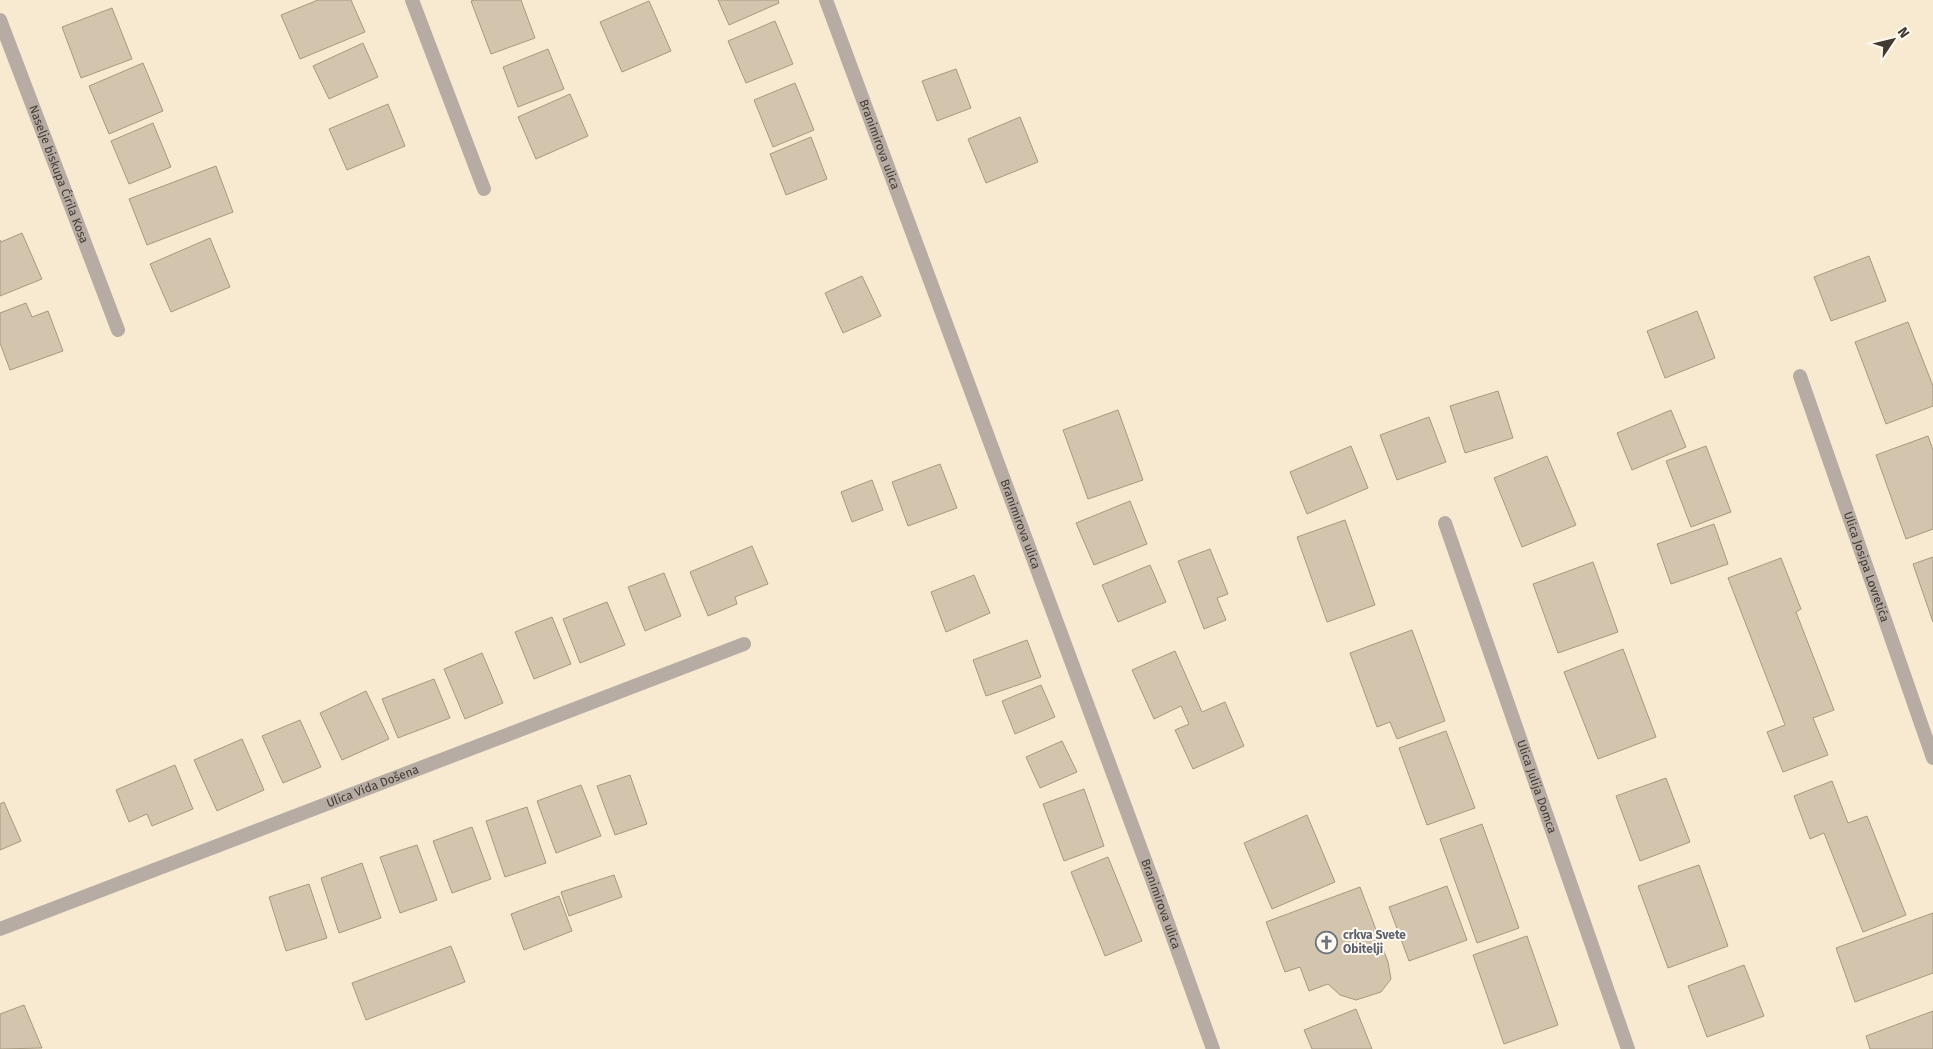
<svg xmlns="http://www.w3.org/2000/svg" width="1933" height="1049" viewBox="0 0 1933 1049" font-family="'Fira Sans',sans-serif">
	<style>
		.building { fill: #d3c5ad; stroke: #a69981 }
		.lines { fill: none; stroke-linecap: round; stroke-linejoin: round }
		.minor { stroke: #b6aca4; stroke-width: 14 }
		.labels { text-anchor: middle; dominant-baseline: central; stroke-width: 4; stroke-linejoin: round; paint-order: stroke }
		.street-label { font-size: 12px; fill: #403a30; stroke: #fef8ee }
		.worship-label { font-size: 12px; font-weight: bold; fill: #5b616d; stroke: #fef8ee; text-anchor: start }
	</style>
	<rect width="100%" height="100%" fill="#f8ead1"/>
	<g class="building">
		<path d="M318 0H351L365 32 300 59 281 15Z"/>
		<path d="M475 0H521L535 38 491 54 471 1Z"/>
		<path d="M718 0H778L779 3 729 25Z"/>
		<path d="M649 1 671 51 622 72 600 22Z"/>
		<path d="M112 8 132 59 81 78 62 27Z"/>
		<path d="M775 21 793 64 746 83 728 41Z"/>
		<path d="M363 43 378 77 329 99 313 66Z"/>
		<path d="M548 49 564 89 518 107 503 67Z"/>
		<path d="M143 63 163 111 109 134 89 86Z"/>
		<path d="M956 69 971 108 937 121 922 81Z"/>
		<path d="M795 83 814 130 773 147 754 100Z"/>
		<path d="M570 94 588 136 536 159 518 117Z"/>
		<path d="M388 104 405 146 347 170 329 129Z"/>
		<path d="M1020 117 1038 162 986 183 968 139Z"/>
		<path d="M153 123 171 167 129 184 111 141Z"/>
		<path d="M811 137 827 179 786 195 770 154Z"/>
		<path d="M216 166 233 212 147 245 129 199Z"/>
		<path d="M22 233 42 279 0 296V240L1 242Z"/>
		<path d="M210 238 230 287 171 312 150 264Z"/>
		<path d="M1869 256 1886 301 1831 321 1814 277Z"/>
		<path d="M862 276 881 316 843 333 825 293Z"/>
		<path d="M26 303 32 317 48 311 63 351 10 370 0 343V313Z"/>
		<path d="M1697 311 1715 358 1665 378 1647 331Z"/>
		<path d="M1908 322 1933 386V406L1886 424 1855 342Z"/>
		<path d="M1498 391 1513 438 1465 453 1450 406Z"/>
		<path d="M1118 410 1143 480 1088 499 1063 430Z"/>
		<path d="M1671 410 1686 447 1632 470 1617 433Z"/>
		<path d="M1429 417 1446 462 1397 480 1380 435Z"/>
		<path d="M1928 436 1933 450V529L1906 539 1876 455Z"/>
		<path d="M1351 446 1368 488 1307 514 1290 472Z"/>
		<path d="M1706 446 1731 512 1691 527 1666 461Z"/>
		<path d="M1547 456 1576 525 1522 547 1494 478Z"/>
		<path d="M940 464 957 508 908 526 892 482Z"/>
		<path d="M872 480 883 510 852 522 841 492Z"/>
		<path d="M1130 501 1147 544 1094 565 1076 523Z"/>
		<path d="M1345 520 1375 605 1327 622 1297 537Z"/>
		<path d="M1714 524 1728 564 1671 584 1657 544Z"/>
		<path d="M752 546 768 584 735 597 737 604 708 616 690 572Z"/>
		<path d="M1210 549 1228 594 1217 598 1226 620 1204 629 1178 561Z"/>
		<path d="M1933 557V622L1913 564Z"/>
		<path d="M1781 558 1801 609 1796 612 1834 710 1813 718 1828 755 1783 772 1767 732 1785 725 1728 578Z"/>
		<path d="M1593 562 1618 632 1558 653 1533 584Z"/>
		<path d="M1150 565 1166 602 1118 622 1102 585Z"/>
		<path d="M664 573 681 616 645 631 628 587Z"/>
		<path d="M974 575 990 613 946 632 931 592Z"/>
		<path d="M607 602 625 645 580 663 563 619Z"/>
		<path d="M552 617 571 664 534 679 515 632Z"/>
		<path d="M1412 630 1445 721 1397 739 1390 722 1377 727 1350 653Z"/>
		<path d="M1027 640 1041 677 986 696 973 660Z"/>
		<path d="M1623 649 1656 737 1598 759 1564 672Z"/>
		<path d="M1175 651 1202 712 1225 702 1244 746 1193 769 1175 730 1189 724 1181 706 1154 719 1132 670Z"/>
		<path d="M482 653 503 703 465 719 444 669Z"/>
		<path d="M434 679 450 718 398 738 382 699Z"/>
		<path d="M1041 685 1055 717 1015 734 1002 701Z"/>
		<path d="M366 691 389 739 342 760 320 713Z"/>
		<path d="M300 720 321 767 283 783 262 736Z"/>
		<path d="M1446 731 1475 808 1427 825 1399 748Z"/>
		<path d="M242 739 264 790 217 811 194 760Z"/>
		<path d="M1062 741 1077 772 1040 788 1026 757Z"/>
		<path d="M175 765 193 809 152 826 147 814 129 822 116 790Z"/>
		<path d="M630 775 647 824 615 835 597 786Z"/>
		<path d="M1666 778 1690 842 1640 861 1616 796Z"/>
		<path d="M1832 781 1848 823 1867 816 1906 915 1863 932 1824 833 1810 839 1794 796Z"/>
		<path d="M581 785 601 836 556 853 537 801Z"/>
		<path d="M1084 789 1104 846 1064 861 1043 804Z"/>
		<path d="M4 802 21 841 0 850V804Z"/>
		<path d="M527 807 546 863 505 877 486 821Z"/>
		<path d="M1307 815 1335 882 1272 909 1244 843Z"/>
		<path d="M1482 824 1519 928 1477 943 1440 839Z"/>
		<path d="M472 827 491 879 452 893 433 841Z"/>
		<path d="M417 845 437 900 400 913 380 857Z"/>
		<path d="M1108 857 1142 941 1105 956 1071 872Z"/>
		<path d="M362 863 381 918 339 933 321 878Z"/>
		<path d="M1699 865 1728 946 1668 968 1638 886Z"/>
		<path d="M614 875 622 897 569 916 561 892Z"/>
		<path d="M309 884 327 938 286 951 269 897Z"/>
		<path d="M1447 886 1467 940 1409 961 1389 907Z"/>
		<path d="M1360 887 1388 962 1391 979 1381 992 1356 1000 1340 995 1328 984 1309 991 1300 967 1285 972 1266 922Z"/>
		<path d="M559 896 572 931 524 950 511 914Z"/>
		<path d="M1933 913V973L1855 1002 1836 948Z"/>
		<path d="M1527 936 1558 1025 1504 1044 1473 955Z"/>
		<path d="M451 946 465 982 366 1020 352 983Z"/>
		<path d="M1744 965 1764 1016 1707 1037 1688 986Z"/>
		<path d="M24 1005 42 1048 0 1049V1014Z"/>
		<path d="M1356 1009 1372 1049H1312L1304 1030Z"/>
		<path d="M1933 1011V1049H1870L1866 1036Z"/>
	</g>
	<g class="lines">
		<g class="minor">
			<path d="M412 0 484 189"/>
			<path id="s1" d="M826 0 1152 879 1213 1049"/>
			<path id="s2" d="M0 20 118 330"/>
			<path id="s3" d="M1800 376 1933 758"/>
			<path id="s4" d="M1445 523 1628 1049"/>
			<path id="s5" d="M0 929 744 644"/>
		</g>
	</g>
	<defs>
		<symbol id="church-ring" viewBox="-11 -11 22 22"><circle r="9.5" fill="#fef8ee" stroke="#6b7280" stroke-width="1.5"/><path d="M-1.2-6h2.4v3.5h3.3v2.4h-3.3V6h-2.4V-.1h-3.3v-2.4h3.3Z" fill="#6b7280"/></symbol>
	</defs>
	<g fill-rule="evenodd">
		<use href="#church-ring" x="1314" y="930" width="25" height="25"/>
	</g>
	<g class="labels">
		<g class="street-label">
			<text stroke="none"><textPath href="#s1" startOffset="154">Branimirova ulica</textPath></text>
			<text stroke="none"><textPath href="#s2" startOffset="165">Naselje biskupa Ćirila Kosa</textPath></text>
			<text stroke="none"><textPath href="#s1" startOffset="559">Branimirova ulica</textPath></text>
			<text stroke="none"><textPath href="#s3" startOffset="202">Ulica Josipa Lovretića</textPath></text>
			<text stroke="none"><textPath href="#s4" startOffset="279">Ulica Julija Domca</textPath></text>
			<text stroke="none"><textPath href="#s5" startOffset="399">Ulica Vida Došena</textPath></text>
			<text stroke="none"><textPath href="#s1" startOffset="964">Branimirova ulica</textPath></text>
		</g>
		<g class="worship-label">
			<text x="1343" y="935">crkva Svete<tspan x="1343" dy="14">Obitelji</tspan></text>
		</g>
	</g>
	<g transform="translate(1893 40) rotate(55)" stroke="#fef8ee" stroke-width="4" paint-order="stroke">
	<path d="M0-4L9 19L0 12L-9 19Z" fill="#403a30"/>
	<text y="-8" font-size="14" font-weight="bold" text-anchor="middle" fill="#403a30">N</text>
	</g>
</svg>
